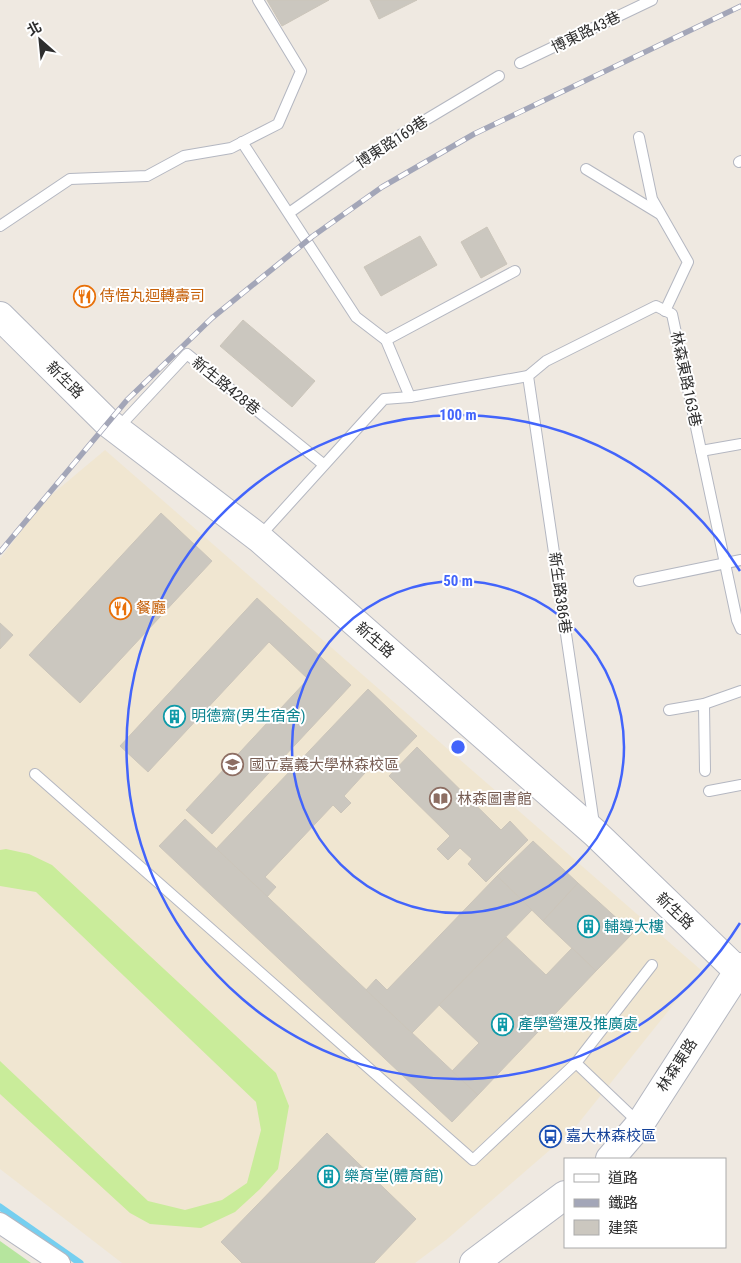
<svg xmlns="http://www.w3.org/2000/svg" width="741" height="1263" viewBox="0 0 741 1263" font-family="'Roboto Condensed','Noto Sans TC',sans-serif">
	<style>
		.education { fill: #f0e6d1 }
		.green { fill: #b6e59e }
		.pitch { fill: #c9ec9a }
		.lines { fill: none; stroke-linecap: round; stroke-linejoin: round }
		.stream { stroke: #75cff0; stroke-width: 7 }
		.building { fill: #cbc7bf; stroke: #cbc5ba }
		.lane-casing { stroke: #b4b7c1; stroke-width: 12 }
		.street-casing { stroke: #b4b7c1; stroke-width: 22 }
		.secondary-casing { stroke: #b4b7c1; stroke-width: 30 }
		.lane { stroke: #fff; stroke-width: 10 }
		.street { stroke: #fff; stroke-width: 20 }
		.secondary { stroke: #fff; stroke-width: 28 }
		.rail-casing { stroke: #a3a6b8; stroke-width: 5.5 }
		.rail { stroke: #fff; stroke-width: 4; stroke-dasharray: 11; stroke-linecap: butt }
		.ring { fill: none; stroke: #4264fb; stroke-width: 2.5 }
		.labels { text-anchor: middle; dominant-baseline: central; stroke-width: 4; stroke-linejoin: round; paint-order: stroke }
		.street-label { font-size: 15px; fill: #2e2e2e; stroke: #fff }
		.food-label { font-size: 15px; fill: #c56008; stroke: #fff; text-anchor: start }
		.culture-label { font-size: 15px; fill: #0d838f; stroke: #fff; text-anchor: start }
		.education-label { font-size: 15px; fill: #785e54; stroke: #fff; text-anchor: start }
		.transit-label { font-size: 15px; fill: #164399; stroke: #fff; text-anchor: start }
		.centre { fill: #4264fb; stroke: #fff; stroke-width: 2.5 }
		.ring-label { font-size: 15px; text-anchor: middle; font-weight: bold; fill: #4264fb; stroke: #fff; stroke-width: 4; stroke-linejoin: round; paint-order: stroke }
	</style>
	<rect width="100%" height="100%" fill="#efe9e1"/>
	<path class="education" d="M105 450 701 970 573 1130 446 1240 415 1263H122L0 1169V559L43 502Z"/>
	<path class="green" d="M0 1241 31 1263H0Z"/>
	<path class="pitch" d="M6 849 29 854 52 865 276 1073 289 1106 278 1169 260 1189 235 1212 201 1228 150 1224 130 1213 0 1094V1061L148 1201 185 1210 222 1200 247 1183 261 1130 256 1102 36 892 0 886V850Z"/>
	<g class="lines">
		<path class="stream" d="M0 1207 80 1263"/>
	</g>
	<g class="building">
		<path d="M267 0H329L282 26Z"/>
		<path d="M370 0H417L379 19Z"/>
		<path d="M487 227 507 264 481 278 461 242Z"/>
		<path d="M420 236 437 265 381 296 364 267Z"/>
		<path d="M243 320 315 381 292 407 220 346Z"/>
		<path d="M161 513 212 561 80 703 29 655Z"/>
		<path d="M257 598 351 685 212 834 186 810 308 679 269 642 148 772 120 746Z"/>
		<path d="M0 623 13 635 0 649Z"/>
		<path d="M368 689 417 736 384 770 375 762 344 796 351 803 341 813 333 805 265 877 276 887 266 898 215 850Z"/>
		<path d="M417 747 501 830 510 821 528 840 486 882 468 864 472 859 460 848 448 860 437 849 450 836 389 776Z"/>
		<path d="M185 819 478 1095 452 1122 159 846Z"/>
		<path d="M533 841 578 883 543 921 497 876Z"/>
		<path d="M497 876 532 910 412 1033 366 990 376 979 387 990Z"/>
		<path d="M578 883 633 933 596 971 543 921Z"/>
		<path d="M506 937 546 975 572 948 596 971 478 1095 452 1071 479 1043 439 1005Z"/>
		<path d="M327 1133 416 1219 374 1263H242L221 1242Z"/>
	</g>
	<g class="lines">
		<defs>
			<g id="lane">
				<path d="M520 63 652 0"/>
				<path d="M639 137 652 199 688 262 665 311"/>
				<path d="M242 142 356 317 386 340 410 397 528 376"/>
				<path d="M739 162 741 161"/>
				<path d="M586 169 660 214"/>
				<path d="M289 213 397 137 499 76"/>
				<path d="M0 226 70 179 147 176 184 156 231 148 278 124 301 71 258 0"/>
				<path d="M386 340 515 271"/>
				<path d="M118 428 187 354 323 464"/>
				<path d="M701 451 741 444"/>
				<path d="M259 537 384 399 410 397"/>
				<path d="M639 581 741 560"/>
				<path d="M704 704 705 771"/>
				<path d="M669 710 704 704 741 691"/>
				<path d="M35 774 473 1160 576 1063 652 965"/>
				<path d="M709 791 741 785"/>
				<path d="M594 824 528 376 546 361 656 306 672 314 737 620 741 629"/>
				<path d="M576 1063 639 1123"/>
			</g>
			<path id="street" d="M0 1223 60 1263"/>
			<g id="secondary">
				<path d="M0 316 107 422 259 538 595 833 741 974"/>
				<path d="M610 1159 640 1124 741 967"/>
				<path d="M474 1263 565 1195"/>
			</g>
		</defs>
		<use href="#lane" class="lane-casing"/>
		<use href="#street" class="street-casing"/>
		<use href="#secondary" class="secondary-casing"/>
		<use href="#lane" class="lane"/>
		<use href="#street" class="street"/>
		<use href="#secondary" class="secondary"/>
		<defs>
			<path id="rail" d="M0 552 127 400 212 318 313 236 382 187 474 134 741 6"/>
		</defs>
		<use href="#rail" class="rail-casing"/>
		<use href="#rail" class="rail"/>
	</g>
	<g class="ring">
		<circle cx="458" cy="747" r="166"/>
		<path d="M740 923A332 332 0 1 1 740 571"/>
	</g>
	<defs>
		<symbol id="restaurant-ring" viewBox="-11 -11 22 22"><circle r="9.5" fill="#fff" stroke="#e8710a" stroke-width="1.5"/><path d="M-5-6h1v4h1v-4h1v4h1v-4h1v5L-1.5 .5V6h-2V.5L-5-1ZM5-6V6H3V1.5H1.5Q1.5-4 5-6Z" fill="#e8710a"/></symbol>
		<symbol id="building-ring" viewBox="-11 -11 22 22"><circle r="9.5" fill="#fff" stroke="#0f9aa8" stroke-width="1.5"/><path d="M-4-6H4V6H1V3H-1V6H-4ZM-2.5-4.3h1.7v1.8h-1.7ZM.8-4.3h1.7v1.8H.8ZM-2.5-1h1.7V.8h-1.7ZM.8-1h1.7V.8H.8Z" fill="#0f9aa8"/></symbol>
		<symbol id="university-ring" viewBox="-11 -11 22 22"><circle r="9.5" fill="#fff" stroke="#8d6e63" stroke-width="1.5"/><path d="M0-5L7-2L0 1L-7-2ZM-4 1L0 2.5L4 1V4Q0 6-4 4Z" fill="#8d6e63"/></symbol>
		<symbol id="library-ring" viewBox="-11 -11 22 22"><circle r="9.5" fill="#fff" stroke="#8d6e63" stroke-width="1.5"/><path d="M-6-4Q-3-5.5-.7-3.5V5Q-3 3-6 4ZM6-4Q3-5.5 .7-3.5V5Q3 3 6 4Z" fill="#8d6e63"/></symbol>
		<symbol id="bus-ring" viewBox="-11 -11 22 22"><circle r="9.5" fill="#fff" stroke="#1a4fb4" stroke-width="1.5"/><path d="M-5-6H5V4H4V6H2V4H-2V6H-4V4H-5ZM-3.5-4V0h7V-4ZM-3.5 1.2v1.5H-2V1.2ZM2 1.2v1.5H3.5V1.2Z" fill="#1a4fb4"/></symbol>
	</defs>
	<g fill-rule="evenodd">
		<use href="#restaurant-ring" x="72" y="284" width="25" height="25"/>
		<use href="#restaurant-ring" x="108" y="596" width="25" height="25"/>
		<use href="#building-ring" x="162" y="704" width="25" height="25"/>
		<use href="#university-ring" x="220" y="752" width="25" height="25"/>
		<use href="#library-ring" x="428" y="786" width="25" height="25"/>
		<use href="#building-ring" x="576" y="914" width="25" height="25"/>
		<use href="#building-ring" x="490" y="1012" width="25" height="25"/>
		<use href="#bus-ring" x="538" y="1124" width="25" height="25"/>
		<use href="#building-ring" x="316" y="1164" width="25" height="25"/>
	</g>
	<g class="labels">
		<g class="street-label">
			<text transform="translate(586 32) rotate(-26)">博東路43巷</text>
			<text transform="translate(392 142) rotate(-33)">博東路169巷</text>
			<text transform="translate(686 379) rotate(78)">林森東路163巷</text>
			<text transform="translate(65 380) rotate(45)">新生路</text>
			<text transform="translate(226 386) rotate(39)">新生路428巷</text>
			<text transform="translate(560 593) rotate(82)">新生路386巷</text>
			<text transform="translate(375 640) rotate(41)">新生路</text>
			<text transform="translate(675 911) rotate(44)">新生路</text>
			<text transform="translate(677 1065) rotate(-57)">林森東路</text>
		</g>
		<g class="food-label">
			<text x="100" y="296">侍悟丸迴轉壽司</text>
			<text x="136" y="608">餐廳</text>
		</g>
		<g class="culture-label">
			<text x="191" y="716">明德齋(男生宿舍)</text>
			<text x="604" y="927">輔導大樓</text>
			<text x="518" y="1024">產學營運及推廣處</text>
			<text x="344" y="1176">樂育堂(體育館)</text>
		</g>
		<g class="education-label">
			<text x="249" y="765">國立嘉義大學林森校區</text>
			<text x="457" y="799">林森圖書館</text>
		</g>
		<g class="transit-label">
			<text x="566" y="1136">嘉大林森校區</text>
		</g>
	</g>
	<circle cx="458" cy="747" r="8" class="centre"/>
	<g class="ring-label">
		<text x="458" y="420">100 m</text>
		<text x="458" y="586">50 m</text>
	</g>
	<rect x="564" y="1158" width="162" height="90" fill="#ffffff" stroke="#ababab"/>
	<rect x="574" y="1174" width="25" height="8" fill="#ffffff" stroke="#ababab"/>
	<text x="608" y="1183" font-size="15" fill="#2e2e2e">道路</text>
	<rect x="574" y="1199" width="25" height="8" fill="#a3a6b8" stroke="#ababab"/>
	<text x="608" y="1208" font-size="15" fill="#2e2e2e">鐵路</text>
	<rect x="574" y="1220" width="25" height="15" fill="#cbc7bf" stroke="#ababab"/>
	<text x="608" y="1233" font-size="15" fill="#2e2e2e">建築</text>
	<g transform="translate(40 40) rotate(333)" stroke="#ffffff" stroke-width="4" paint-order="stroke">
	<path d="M0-4L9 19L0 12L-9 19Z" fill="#2e2e2e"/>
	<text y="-8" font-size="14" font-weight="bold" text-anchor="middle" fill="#2e2e2e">北</text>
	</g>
</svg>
